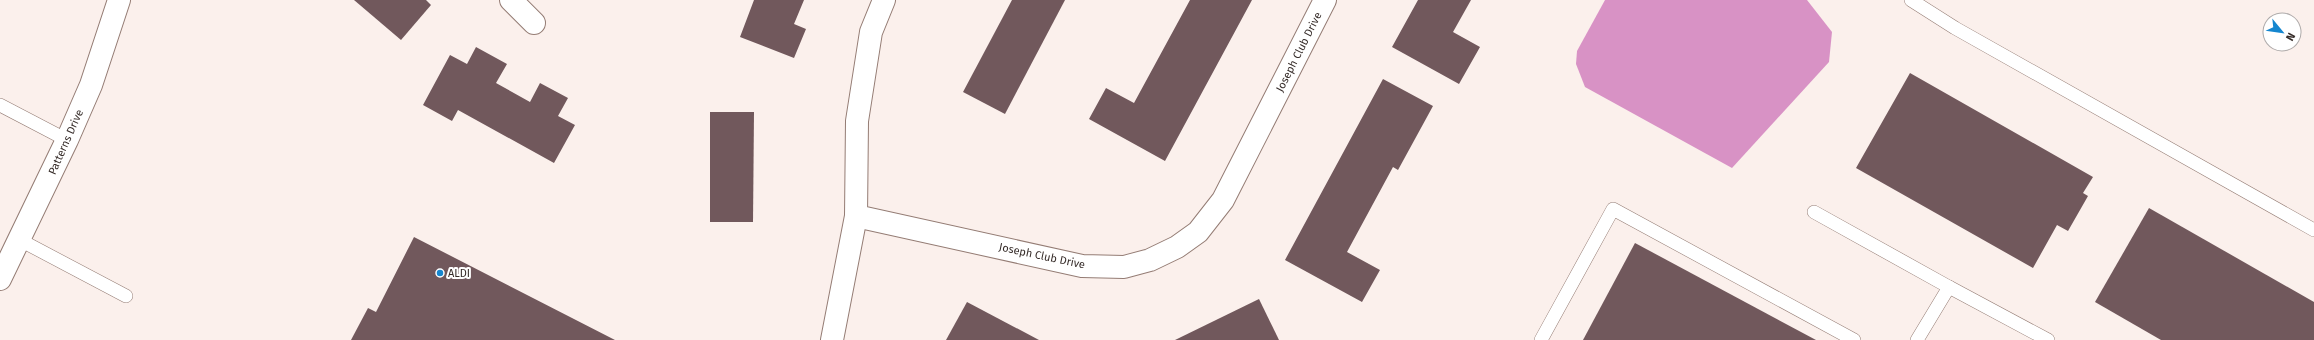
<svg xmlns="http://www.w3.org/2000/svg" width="2314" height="340" viewBox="0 0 2314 340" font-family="'Fira Sans',sans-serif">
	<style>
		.water { fill: #d892c5 }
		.building { fill: #71585c }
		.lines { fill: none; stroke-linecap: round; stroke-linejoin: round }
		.lane-casing { stroke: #947c74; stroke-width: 14 }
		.street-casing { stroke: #947c74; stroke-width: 24 }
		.lane { stroke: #fff; stroke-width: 13 }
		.street { stroke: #fff; stroke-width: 22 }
		.poi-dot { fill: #1586cf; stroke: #fff; stroke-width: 1.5 }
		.labels { text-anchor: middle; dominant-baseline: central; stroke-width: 4; stroke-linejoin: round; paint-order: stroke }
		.street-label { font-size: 11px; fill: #372d2a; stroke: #fff }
		.poi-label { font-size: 11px; fill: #372d2a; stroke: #fff; text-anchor: start }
	</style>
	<rect width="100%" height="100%" fill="#fbf0ec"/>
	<path class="water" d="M1605 0H1807L1832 32 1829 62 1732 168 1585 87 1576 64 1577 51Z"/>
	<g class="building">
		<path d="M354 0H426L431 5 401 40Z"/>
		<path d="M754 0H804L794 24 806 29 794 58 740 37Z"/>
		<path d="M1012 0H1065L1005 114 963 92Z"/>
		<path d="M1190 0H1252L1165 161 1089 119 1106 88 1134 103Z"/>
		<path d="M1418 0H1471L1453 32 1480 47 1459 84 1392 47Z"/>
		<path d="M476 47 507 64 496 83 530 102 540 83 568 98 558 116 575 125 554 163 458 110 452 121 423 105 450 55 467 64Z"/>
		<path d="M1910 73 2093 177 2083 193 2088 196 2068 231 2057 225 2033 268 1856 168Z"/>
		<path d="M1383 79 1433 106 1398 170 1393 167 1347 252 1380 270 1362 302 1285 260Z"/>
		<path d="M710 112H754L753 222H710Z"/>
		<path d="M2149 208 2314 302V340H2161L2095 302Z"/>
		<path d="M414 237 615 340H351L368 308 376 312Z"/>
		<path d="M1635 243 1816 340H1583Z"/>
		<path d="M1259 299 1279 340H1175Z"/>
		<path d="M967 302 1039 340H946Z"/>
	</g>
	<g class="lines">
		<defs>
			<g id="lane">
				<path d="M1911 0 1955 28 2314 230"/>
				<path d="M0 105 67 140"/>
				<path d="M1814 212 1949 287"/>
				<path d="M20 240 126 296"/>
				<path d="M1541 340 1613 209 1854 340"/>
				<path d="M1917 340 1949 287 2048 340"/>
			</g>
			<g id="street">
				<path d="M511 0 534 23"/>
				<path d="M884 0 871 32 857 121 856 216 1082 266 1124 267 1150 260 1177 247 1198 232 1223 200 1325 0"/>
				<path d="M0 279 67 140 91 85 119 0"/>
				<path d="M832 340 856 216"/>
			</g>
		</defs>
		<use href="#lane" class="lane-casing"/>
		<use href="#street" class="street-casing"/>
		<use href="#lane" class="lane"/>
		<use href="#street" class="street"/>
	</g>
	<circle class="poi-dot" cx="440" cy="273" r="4"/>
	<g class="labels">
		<g class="street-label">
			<text transform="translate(1299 52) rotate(-63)">Joseph Club Drive</text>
			<text transform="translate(66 142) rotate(-66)">Patterns Drive</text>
			<text transform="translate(1042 256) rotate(12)">Joseph Club Drive</text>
		</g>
		<g class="poi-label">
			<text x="448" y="273">ALDI</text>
		</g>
	</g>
	<g transform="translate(2282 32) rotate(119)"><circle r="19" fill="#ffffff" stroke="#afabaa"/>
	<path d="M0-3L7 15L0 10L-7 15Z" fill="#1586cf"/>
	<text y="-6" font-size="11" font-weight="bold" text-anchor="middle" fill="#372d2a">N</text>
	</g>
</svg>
